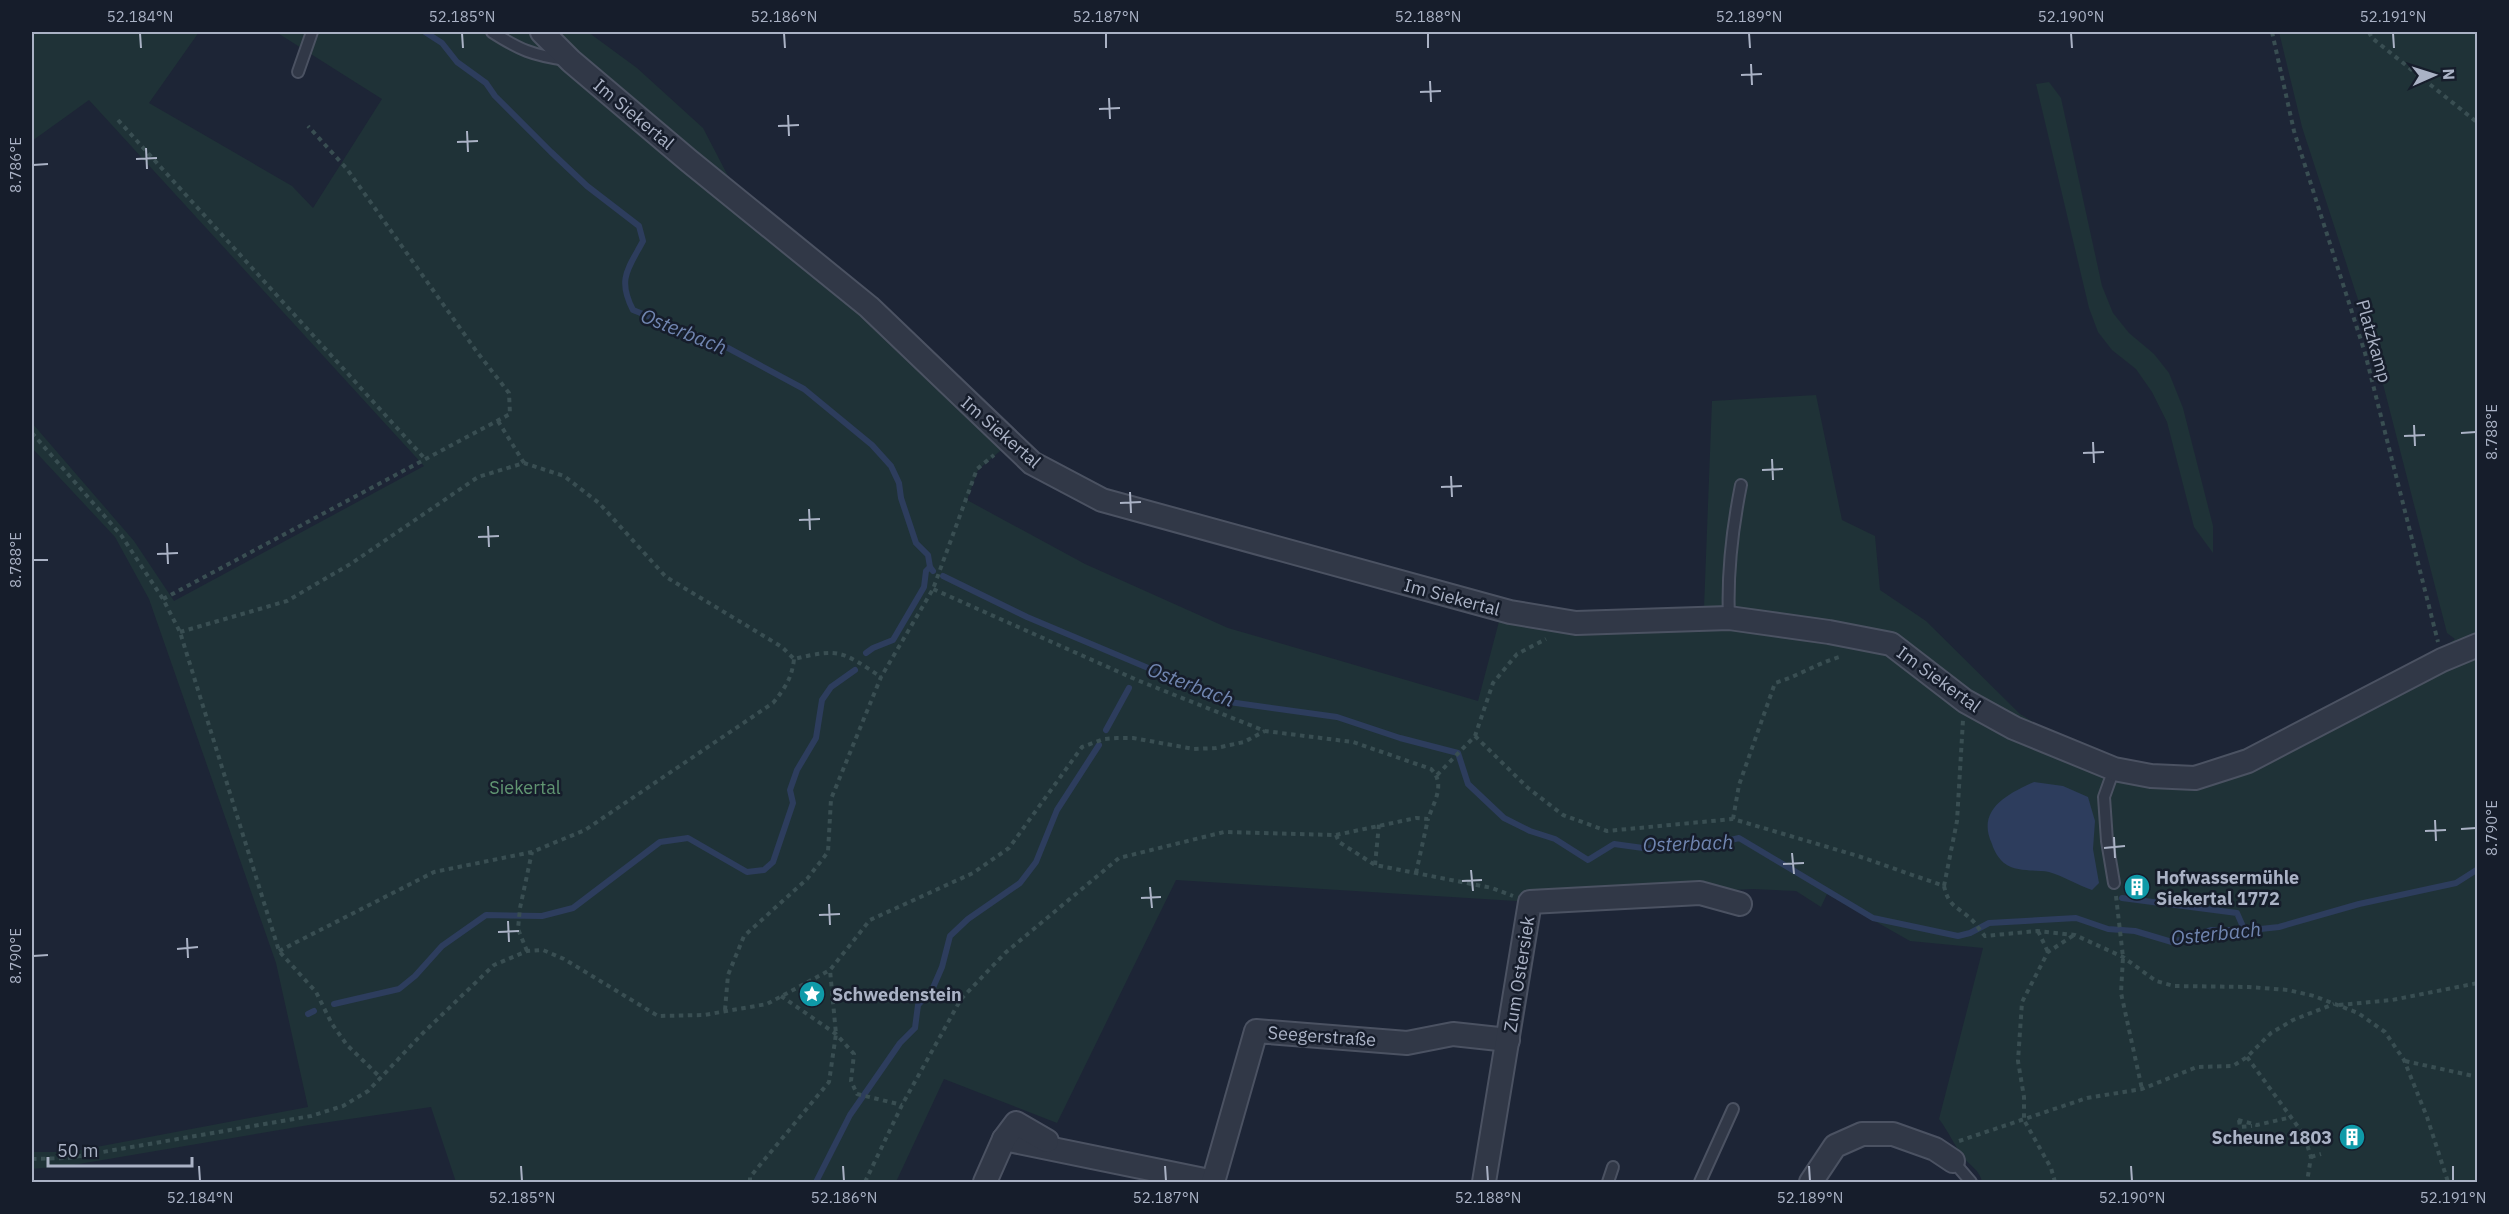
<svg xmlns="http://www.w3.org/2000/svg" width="2509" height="1214" viewBox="0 0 2509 1214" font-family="'IBM Plex Sans',sans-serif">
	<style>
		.green { fill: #1f3237 }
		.water { fill: #2d3d5d }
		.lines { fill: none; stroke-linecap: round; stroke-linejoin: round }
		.stream { stroke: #2d3d5d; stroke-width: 6 }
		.service-casing { stroke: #4b5262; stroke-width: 14 }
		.minor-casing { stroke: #4b5262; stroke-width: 26 }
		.path { stroke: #394e52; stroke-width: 4; stroke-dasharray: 4.5 4.5; stroke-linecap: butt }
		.service { stroke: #313847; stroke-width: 10 }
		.minor { stroke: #313847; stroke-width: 22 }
		.ticks { fill: none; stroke: #aab2c5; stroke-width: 2 }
		.labels { text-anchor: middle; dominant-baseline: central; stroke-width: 5; stroke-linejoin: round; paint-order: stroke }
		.street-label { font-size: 18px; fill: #aab2c5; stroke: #161d2b }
		.park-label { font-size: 18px; fill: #619672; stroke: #161d2b }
		.poi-label { font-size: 18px; font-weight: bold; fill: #aab2c5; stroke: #161d2b; text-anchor: start }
		.water-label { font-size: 20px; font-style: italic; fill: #7085b0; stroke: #161d2b }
		.neatline { fill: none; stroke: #aab2c5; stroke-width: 2 }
		.ticks-label { font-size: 15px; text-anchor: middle; fill: #aab2c5 }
	</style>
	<rect width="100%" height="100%" fill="#1d2536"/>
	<g class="green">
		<path d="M32 32H199L149 103 292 186 313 208 382 99 276 32H588L637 68 703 128 729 178 1014 439 978 470 967 500 1085 564 1228 628 1478 701 1501 614 1704 608 1712 401 1816 395 1842 520 1875 536 1880 590 1926 621 2020 714 2063 740 2102 758 2151 769 2195 765 2246 748 2440 650 2455 639 2447 633 2374 349 2302 127 2279 32H2477V1182H1982C1980 1170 1969 1165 1962 1156 1954 1144 1948 1131 1939 1119L1983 948 1910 941 1827 894 1821 907 1796 891 1753 889 1516 901 1176 880 1057 1123 944 1079 896 1182H456L431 1107 309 1125 73 1165 32 1169V1152H70L308 1107 276 963 149 599 115 537 32 448V423L134 541 174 601 424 466 89 100 32 141Z"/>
		<path d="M2049 82 2061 98 2102 286 2113 313 2129 333 2154 354 2169 373 2183 408 2213 526V553L2194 527 2167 422 2152 392 2136 369 2112 350 2098 332 2089 308 2036 84Z"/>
	</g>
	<path class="water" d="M2034 782 2063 786 2088 797 2095 821 2093 849 2099 883 2092 890C2078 885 2063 876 2049 872 2035 869 2017 873 2004 863 1999 859 1994 851 1992 844 1976 810 2007 794 2034 782Z"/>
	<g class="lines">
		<g class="stream">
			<path d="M425 32 442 43 457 62 486 83 495 96 551 152 587 186 639 226 643 241C628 269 617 279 633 310L728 348 804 389 872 445 891 466 899 483 901 498 916 543 928 555 930 567 933 571"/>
			<path d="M943 576 1027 617 1229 702 1337 717 1400 738 1458 753 1468 784 1504 818 1530 831 1555 839 1588 860 1614 844 1643 848 1669 847 1715 844 1739 838 1873 918 1958 936 1970 933 1989 923 2076 918 2108 929 2135 931 2172 942 2211 930H2251L2279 927 2359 904 2456 883 2478 869"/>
			<path d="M866 653 873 648 893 640 924 587 926 571 930 567"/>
			<path d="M1106 730 1129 688"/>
			<path d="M2122 898 2237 913 2244 929"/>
			<path d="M334 1004 399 989 415 976 442 946 486 915 542 916 573 908 660 842 688 838 747 872 764 870 773 862 793 803 790 790 797 770 816 738 822 700 831 687 855 670"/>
			<path d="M308 1014 314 1011"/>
			<path d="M816 1182 850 1115 900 1043 915 1028 918 1005 932 990 942 967 950 936 968 919 1020 883 1036 862 1057 810 1099 745"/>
		</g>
		<defs>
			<g id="service">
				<path d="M492 32C520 50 532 55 566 60"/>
				<path d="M298 72 312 32"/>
				<path d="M1729 618C1727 573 1732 530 1741 485"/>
				<path d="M2114 769 2104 797 2107 841 2114 883"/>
				<path d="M1953 1161 1971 1182"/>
				<path d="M1608 1182 1613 1167"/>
				<path d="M1700 1182 1733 1109"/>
			</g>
			<g id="minor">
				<path d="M542 32 571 61 688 160 869 307 1032 463 1102 500 1510 612 1576 623 1729 618 1829 632 1891 644 1965 701 2014 728 2114 769 2151 776 2195 778 2248 761 2442 660 2478 645"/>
				<path d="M1004 1139 1214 1182"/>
				<path d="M985 1182 1004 1139 1016 1123 1047 1141"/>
				<path d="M1213 1182 1256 1031 1407 1043 1453 1034 1508 1040"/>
				<path d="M1484 1182 1530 902 1700 893 1740 904"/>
				<path d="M1811 1182 1835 1146 1862 1134H1893L1935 1149 1953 1161"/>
			</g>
		</defs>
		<use href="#service" class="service-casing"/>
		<use href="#minor" class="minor-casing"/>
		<g class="path">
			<path d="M2272 32 2294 131 2365 353 2438 642"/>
			<path d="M2369 32 2372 38 2478 123"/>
			<path d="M118 120 426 460"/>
			<path d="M498 421 524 463"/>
			<path d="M32 433 121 535 163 599 180 632 279 951 316 992 332 1024 347 1045 381 1078"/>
			<path d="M163 599 510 414 509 393 477 352 347 169 308 126"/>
			<path d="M180 632 287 601 352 563 478 477 524 463 564 476 599 503 666 577 782 647 794 659C839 648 842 651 881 677"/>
			<path d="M1475 736 1528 788 1563 815 1607 831 1733 819 1858 856 1944 886C1949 908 1958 906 1972 920 1977 925 1980 931 1985 936L2037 931 2075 935 2123 957 2156 981 2174 986 2249 987 2288 990 2314 996 2358 1013 2385 1032 2404 1060 2427 1117 2448 1182"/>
			<path d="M1437 775 1475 736 1493 683 1517 654 1546 639"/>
			<path d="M1733 819 1739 785 1775 683C1799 676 1819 662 1843 656"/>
			<path d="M1336 835 1339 842 1375 865 1492 888 1513 896"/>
			<path d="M1375 865 1379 824"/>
			<path d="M1416 873 1428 819"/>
			<path d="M1944 886 1957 821 1963 720"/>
			<path d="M2116 896 2123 957 2121 993 2142 1089"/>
			<path d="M2038 931 2048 952"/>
			<path d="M279 951 434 872 532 852 585 830 773 703C785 688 792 678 794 659"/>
			<path d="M527 951 518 929 520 908 532 852"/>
			<path d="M781 996 836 1034 854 1054 851 1081 857 1094 902 1105"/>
			<path d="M2339 1005 2392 1000 2478 983"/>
			<path d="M725 1010 728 975 744 936 807 879 828 852 831 799 881 677 933 589 977 469 994 455"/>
			<path d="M2247 1057 2304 1135 2311 1157 2307 1182"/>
			<path d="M2405 1061 2478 1077"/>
			<path d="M2238 1120 2257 1125 2292 1117"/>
			<path d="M2239 1120 2240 1127 2252 1126"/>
			<path d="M1959 1141 2087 1098 2142 1089 2197 1067 2233 1066 2247 1057 2271 1033 2293 1020 2334 1004"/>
			<path d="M2311 1157 2321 1154"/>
			<path d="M32 1159 68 1158 311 1116 343 1106 368 1091 424 1032 494 965 527 951 543 950 564 959 658 1016 704 1015 767 1004 830 970 870 920 973 873 1009 848 1082 747 1104 739 1117 738H1133L1194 749 1216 748 1244 742 1265 731"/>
			<path d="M750 1182V1177L829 1082 836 1034 830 970"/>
			<path d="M865 1182 902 1105 961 999 1005 953 1119 858 1224 832 1336 835 1416 818 1428 819C1434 802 1446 784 1431 769L1353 742 1265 731 1137 680 933 589"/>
			<path d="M2055 1182 2051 1168 2024 1120V1097L2018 1061 2022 1002 2048 952 2074 935"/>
		</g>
		<use href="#service" class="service"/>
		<use href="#minor" class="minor"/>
	</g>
	<path class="ticks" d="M140 33 141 48M462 33 463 48M784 33 785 48M1106 33V48M1428 33V48M1749 33 1750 48M2071 33 2072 48M2393 33 2394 48M1751 64 1752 85M1741 75 1762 74M1430 81 1431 102M1420 92 1441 91M1109 98 1110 119M1099 109 1120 108M788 115 789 136M778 126 799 125M467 131 468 152M457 142 478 141M146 148 147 169M136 159 157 158M33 165 48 164M2414 425 2415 446M2461 433 2476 432M2404 436 2425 435M2093 442 2094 463M2083 453 2104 452M1772 459 1773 480M1762 470 1783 469M1451 476 1452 497M1441 487 1462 486M1130 492 1131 513M1120 503 1141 502M809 509 810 530M799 520 820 519M488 526 489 547M478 537 499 536M167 543 168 564M157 554 178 553M33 560H48M2435 820 2436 841M2461 829 2476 828M2425 831 2446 830M2114 837 2115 858M2104 848 2125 846M1792 853 1794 874M1783 864 1804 863M1471 870 1473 891M1462 881 1482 880M1150 887 1152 908M1141 898 1161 897M829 904 830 925M819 915 840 914M508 921 509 942M498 932 519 931M187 938 188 958M177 949 198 947M33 956 48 955M199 1166 200 1181M521 1166 522 1181M843 1166 844 1181M1165 1166 1166 1181M1487 1166 1488 1181M1809 1166 1810 1181M2131 1166 2132 1181M2453 1166V1181"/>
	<defs>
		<symbol id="building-disc" viewBox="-11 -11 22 22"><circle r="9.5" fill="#0f9aa8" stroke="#161d2b"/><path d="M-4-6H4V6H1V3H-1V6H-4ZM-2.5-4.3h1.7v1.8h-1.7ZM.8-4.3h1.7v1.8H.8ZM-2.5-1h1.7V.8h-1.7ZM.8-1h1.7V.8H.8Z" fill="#fff"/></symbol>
		<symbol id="sight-disc" viewBox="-11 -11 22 22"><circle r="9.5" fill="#0f9aa8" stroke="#161d2b"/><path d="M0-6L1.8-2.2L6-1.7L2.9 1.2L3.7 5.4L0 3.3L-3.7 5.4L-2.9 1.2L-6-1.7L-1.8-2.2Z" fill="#fff"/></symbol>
	</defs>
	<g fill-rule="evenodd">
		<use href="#building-disc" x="2122" y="872" width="30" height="30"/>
		<use href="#sight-disc" x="797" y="979" width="30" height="30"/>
		<use href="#building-disc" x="2337" y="1122" width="30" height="30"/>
	</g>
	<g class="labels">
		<g class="street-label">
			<text transform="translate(634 114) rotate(40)">Im Siekertal</text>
			<text transform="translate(2374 341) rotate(74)">Platzkamp</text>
			<text transform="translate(1001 432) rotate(41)">Im Siekertal</text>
			<text transform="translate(1452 597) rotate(15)">Im Siekertal</text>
			<text transform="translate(1939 679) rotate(36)">Im Siekertal</text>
			<text transform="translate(1519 974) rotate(-81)">Zum Ostersiek</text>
			<text transform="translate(1322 1036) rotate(4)">Seegerstraße</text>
		</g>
		<g class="park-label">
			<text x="525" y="787">Siekertal</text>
		</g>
		<g class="poi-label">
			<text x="2156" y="877">Hofwassermühle<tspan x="2156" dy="21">Siekertal 1772</tspan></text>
			<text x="832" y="994">Schwedenstein</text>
			<text x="2332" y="1137" text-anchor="end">Scheune 1803</text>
		</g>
		<g class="water-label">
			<text transform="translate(684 331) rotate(22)">Osterbach</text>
			<text transform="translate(1191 684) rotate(21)">Osterbach</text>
			<text transform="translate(1688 843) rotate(-2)">Osterbach</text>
			<text transform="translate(2216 933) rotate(-6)">Osterbach</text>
		</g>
	</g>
	<rect width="2509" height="1214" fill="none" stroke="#161d2b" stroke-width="66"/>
	<g transform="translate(2434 75) rotate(87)" stroke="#161d2b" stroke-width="4.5" paint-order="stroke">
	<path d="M0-4.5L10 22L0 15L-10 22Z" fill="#aab2c5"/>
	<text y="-9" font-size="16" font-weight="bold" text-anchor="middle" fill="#aab2c5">N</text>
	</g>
	<path d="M48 1157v9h144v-9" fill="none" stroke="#aab2c5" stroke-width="3"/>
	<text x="57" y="1157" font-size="18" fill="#aab2c5" stroke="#161d2b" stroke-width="4.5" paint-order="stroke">50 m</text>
	<rect x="33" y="33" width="2443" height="1148" class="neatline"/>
	<g class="ticks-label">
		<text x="140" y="22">52.184°N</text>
		<text x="462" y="22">52.185°N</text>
		<text x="784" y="22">52.186°N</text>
		<text x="1106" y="22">52.187°N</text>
		<text x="1428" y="22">52.188°N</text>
		<text x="1749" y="22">52.189°N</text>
		<text x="2071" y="22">52.190°N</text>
		<text x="2393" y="22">52.191°N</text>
		<text transform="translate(16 165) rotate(-90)" y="5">8.786°E</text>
		<text transform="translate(2492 432) rotate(-90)" y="5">8.788°E</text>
		<text transform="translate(16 560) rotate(-90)" y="5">8.788°E</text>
		<text transform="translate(2492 828) rotate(-90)" y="5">8.790°E</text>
		<text transform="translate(16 956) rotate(-90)" y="5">8.790°E</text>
		<text x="200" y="1203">52.184°N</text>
		<text x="522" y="1203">52.185°N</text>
		<text x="844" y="1203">52.186°N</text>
		<text x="1166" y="1203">52.187°N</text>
		<text x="1488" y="1203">52.188°N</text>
		<text x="1810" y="1203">52.189°N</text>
		<text x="2132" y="1203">52.190°N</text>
		<text x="2453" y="1203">52.191°N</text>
	</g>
</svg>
